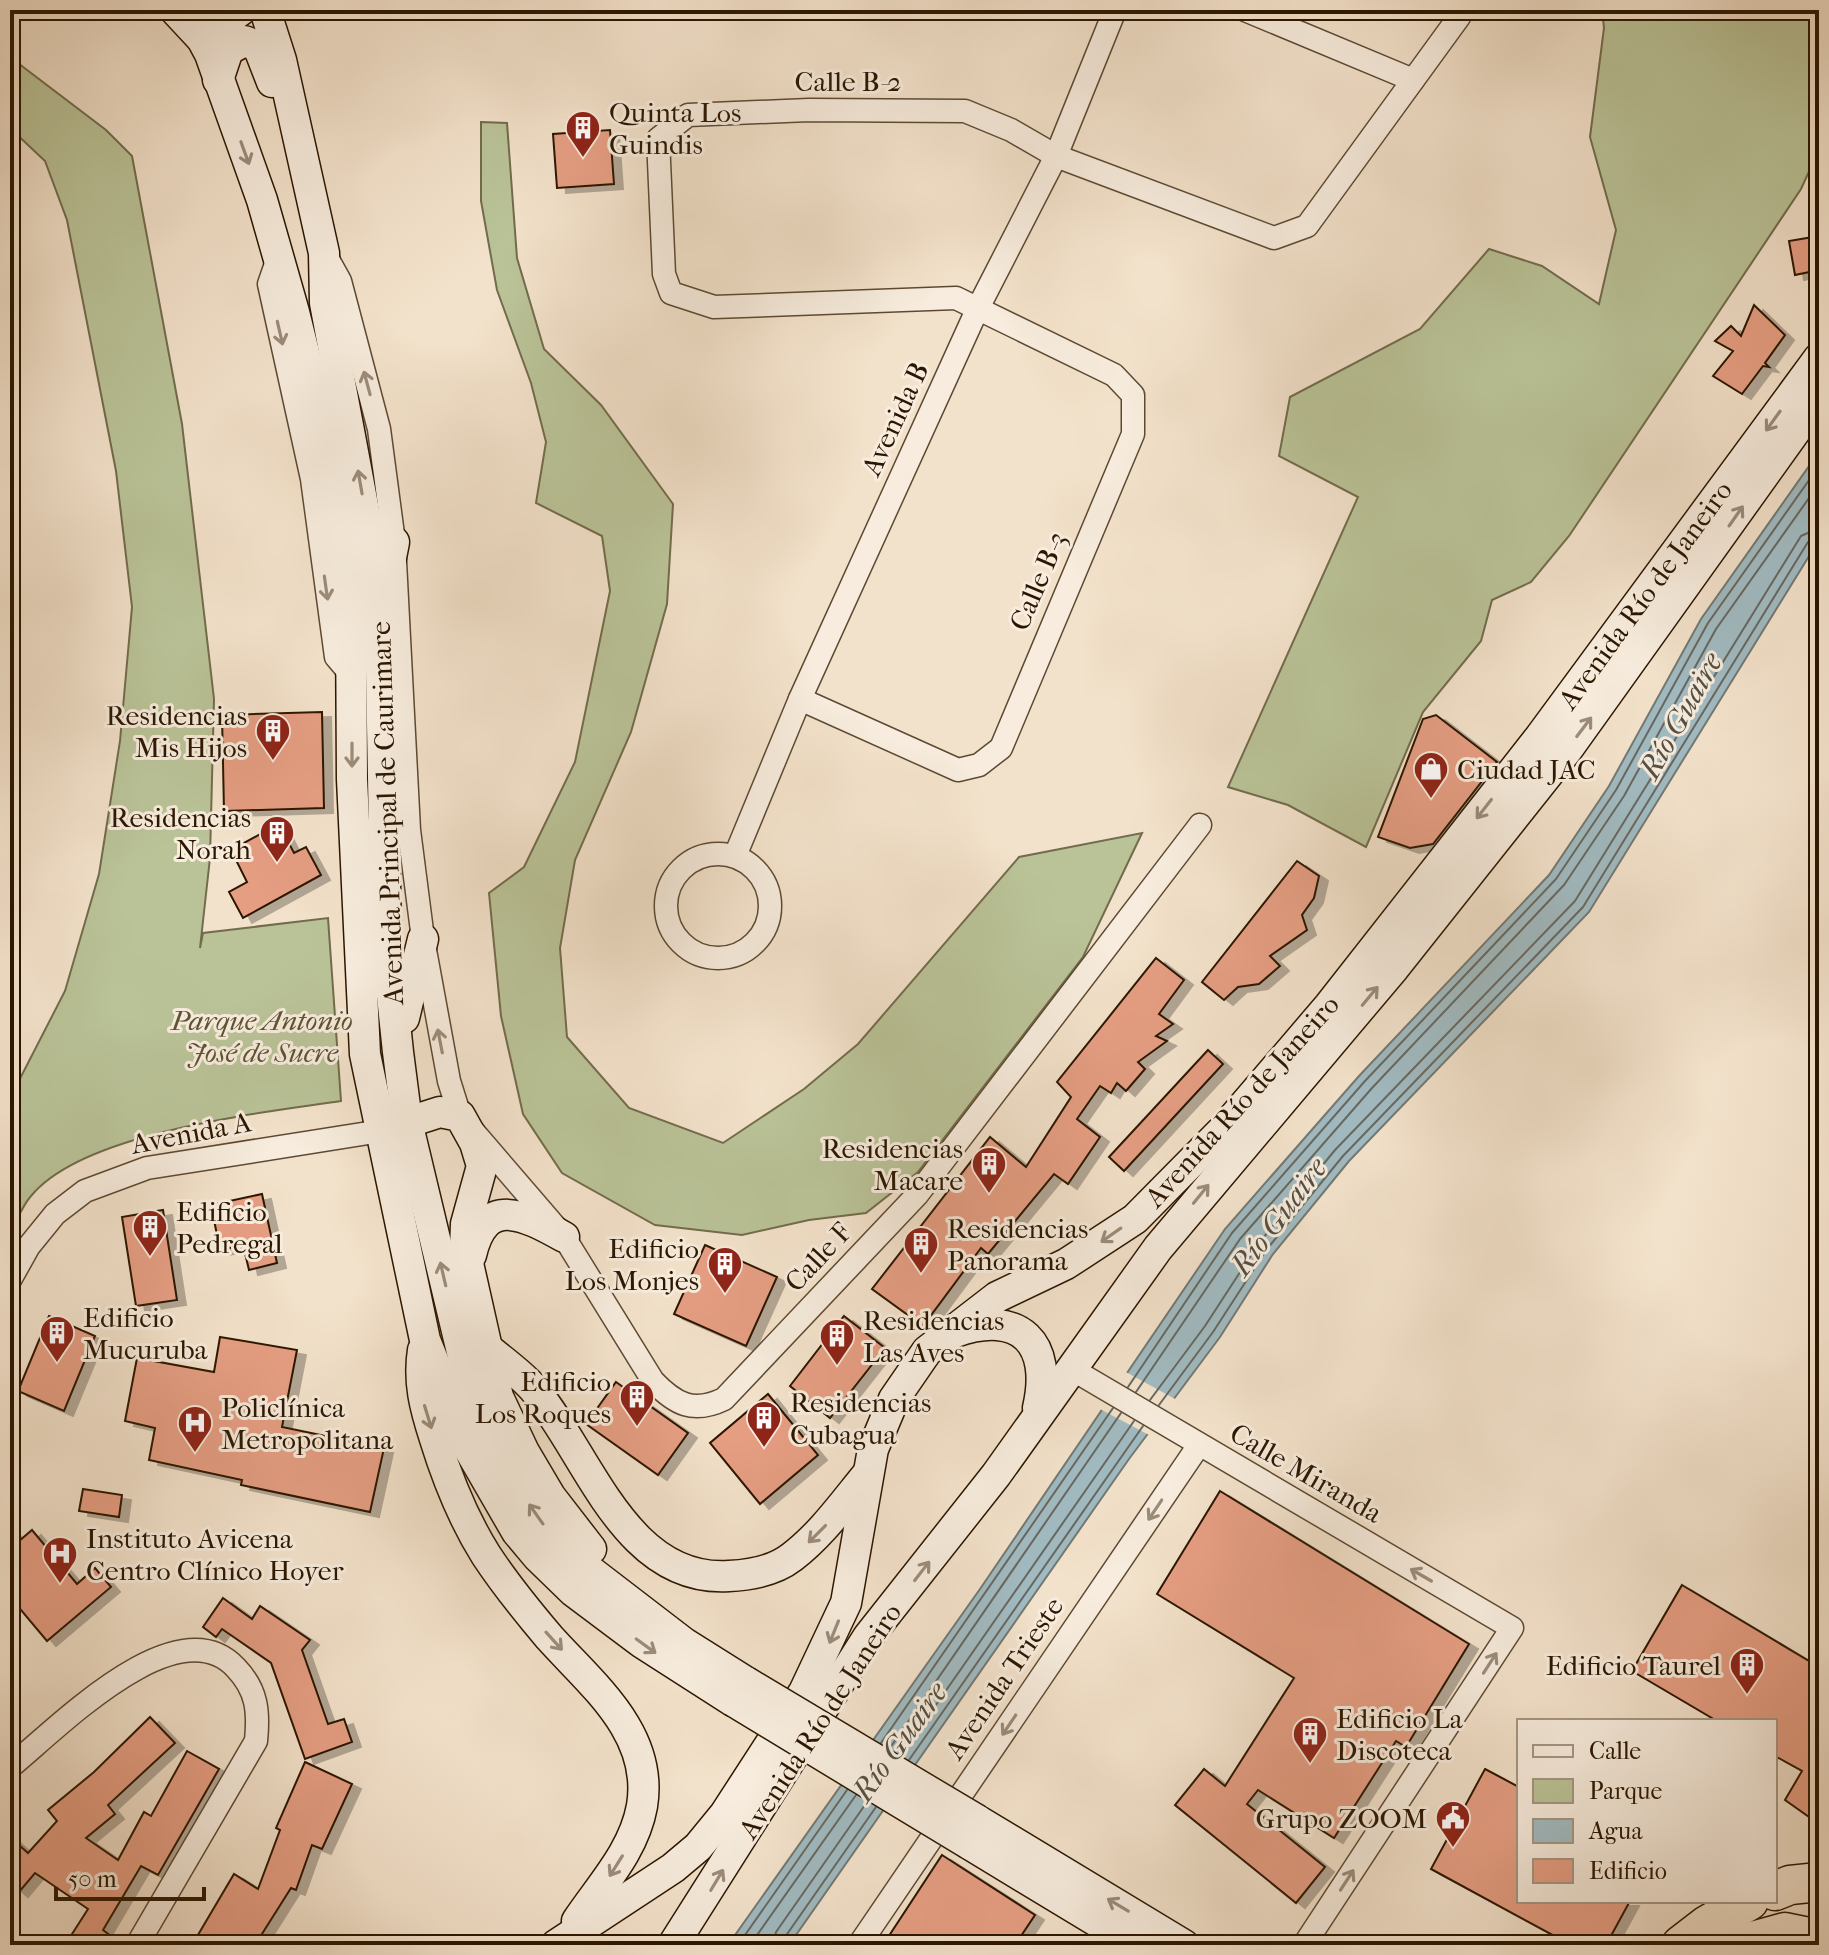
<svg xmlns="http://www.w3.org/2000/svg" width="1829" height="1955" viewBox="0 0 1829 1955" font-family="'IM FELL French Canon',serif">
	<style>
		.green { fill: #bac398; stroke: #726c4c; stroke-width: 2 }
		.water { fill: #a1bbc2; stroke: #727974; stroke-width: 2 }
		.pier { fill: #f3e2cb }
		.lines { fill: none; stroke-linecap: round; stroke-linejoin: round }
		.shore { stroke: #666861; stroke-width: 2 }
		.building { fill: #e69e83; stroke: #2b1600; stroke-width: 2; filter: url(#shadow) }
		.street-casing { stroke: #5d4933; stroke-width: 25 }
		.secondary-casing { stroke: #2b1600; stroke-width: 33 }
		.highway-casing { stroke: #2b1600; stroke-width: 41 }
		.street { stroke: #f7ecdd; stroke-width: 22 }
		.secondary { stroke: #f7ecdd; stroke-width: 30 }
		.highway { stroke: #f3e2cb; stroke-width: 38 }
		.secondary-bridge-casing { stroke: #2b1600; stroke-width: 33; stroke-linecap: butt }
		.secondary-bridge { stroke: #f7ecdd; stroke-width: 30 }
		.oneway { stroke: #9b8c7a }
		.labels { text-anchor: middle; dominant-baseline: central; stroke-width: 6; stroke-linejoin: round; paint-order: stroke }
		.street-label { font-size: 28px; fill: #2b1600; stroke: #f7ecdd }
		.poi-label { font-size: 28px; fill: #2b1600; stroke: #f7ecdd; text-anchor: start }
		.park-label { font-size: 28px; font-style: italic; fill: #5d5335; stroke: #f7ecdd }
		.water-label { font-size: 30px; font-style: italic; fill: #545044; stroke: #f7ecdd }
	</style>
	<defs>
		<filter id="shadow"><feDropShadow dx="9" dy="5" stdDeviation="0" flood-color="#0004"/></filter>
	</defs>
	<rect width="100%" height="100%" fill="#f3e2cb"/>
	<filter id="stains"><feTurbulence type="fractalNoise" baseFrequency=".0025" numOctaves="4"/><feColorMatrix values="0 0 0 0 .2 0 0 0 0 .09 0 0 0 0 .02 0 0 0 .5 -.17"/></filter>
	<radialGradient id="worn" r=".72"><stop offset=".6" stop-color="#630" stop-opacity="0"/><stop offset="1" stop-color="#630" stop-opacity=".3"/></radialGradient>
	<g class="green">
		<path d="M1602 10H1819V150L1801 189 1569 536 1531 582 1492 600 1481 641 1423 712 1366 847 1288 805 1228 787 1358 497 1279 456 1290 397 1420 329 1489 249 1542 266 1599 304 1616 230 1590 137 1604 28Z"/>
		<path d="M10 57 106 130 132 156 182 424 214 699 210 858 200 948 203 933 328 918 341 1101C261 1113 83 1132 31 1196 22 1206 17 1221 10 1233V1098L65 991 99 874 120 741 132 607 116 471 67 220 45 161 10 128Z"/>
		<path d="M481 122 507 123 517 258 544 349 601 405 673 504 667 604 631 732 575 860 560 948 567 1037 629 1108 723 1143 804 1089 858 1044 1019 857 1142 833 1083 957 918 1172 866 1213 809 1220 742 1235 655 1225 562 1173 523 1114 501 1016 489 893 524 867 575 762 610 591 602 536 536 503 546 442 531 383 497 290 481 201Z"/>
	</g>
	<path class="water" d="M1819 452V540L1589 912 1349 1161 1273 1254 1220 1337 1129 1459 789 1945H728L980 1589 1225 1229 1359 1076 1549 875 1609 786 1701 619Z"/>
	<path class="pier" d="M1124 1371 1177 1400 1151 1436 1098 1408Z"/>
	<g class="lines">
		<g class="shore">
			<path d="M1128 1387 1232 1233 1365 1081 1556 879 1616 790 1708 623 1819 466"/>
			<path d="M1136 1392 1240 1239 1372 1088 1564 885 1624 796 1716 629 1819 484"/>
			<path d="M1150 1400 1205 1326 1259 1243 1335 1150 1575 901 1801 536 1819 528"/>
			<path d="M1159 1405 1213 1332 1267 1249 1343 1156 1583 907 1808 542 1819 538"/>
			<path d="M881 1743 1113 1408"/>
			<path d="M890 1748 1121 1413"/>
			<path d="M901 1755 1134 1421"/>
			<path d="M909 1760 1143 1426"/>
			<path d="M738 1945 847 1790"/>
			<path d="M750 1945 856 1795"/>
			<path d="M773 1945 776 1932 867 1802"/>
			<path d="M783 1945 785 1937 876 1807"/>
		</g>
	</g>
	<g class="building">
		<path d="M610 130 614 184 557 188 553 134Z"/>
		<path d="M1819 236V270L1795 275 1789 241Z"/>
		<path d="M1754 305 1785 335 1765 363 1769 367 1763 366 1742 394 1713 376 1733 351 1715 341 1731 326 1741 336Z"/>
		<path d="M322 712 324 808 224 811 222 715Z"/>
		<path d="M1436 715 1497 762 1433 844 1410 848 1378 837 1423 719Z"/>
		<path d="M279 824 294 853 306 847 321 875 243 918 229 892 247 882 231 850Z"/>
		<path d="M1297 861 1319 876 1314 898 1302 915 1307 930 1270 956 1280 966 1259 984 1238 987 1224 1000 1202 982Z"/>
		<path d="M1156 958 1184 980 1159 1014 1173 1024 1156 1036 1167 1041 1138 1062 1145 1069 1126 1091 1117 1083 1111 1093 1100 1086 1077 1119 1100 1137 1068 1184 1054 1174 988 1254 981 1248 923 1326 872 1289 990 1137 1026 1167 1071 1097 1057 1082Z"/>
		<path d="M1208 1050 1223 1064 1124 1171 1109 1157Z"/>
		<path d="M262 1194 277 1263 249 1270 243 1245 220 1250 211 1205Z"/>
		<path d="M163 1210 177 1300 136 1306 122 1217Z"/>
		<path d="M705 1245 777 1277 746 1346 674 1314Z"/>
		<path d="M49 1316 95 1336 64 1411 18 1391Z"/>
		<path d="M844 1316 885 1348 830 1418 790 1386Z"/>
		<path d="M220 1337 297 1350 282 1427 384 1448 370 1512 241 1485 242 1480 149 1460 155 1428 125 1421 137 1358 214 1372Z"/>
		<path d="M616 1382 688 1433 658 1475 586 1424Z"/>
		<path d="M768 1394 818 1455 760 1504 710 1443Z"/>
		<path d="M83 1489 122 1495 119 1517 79 1511Z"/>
		<path d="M1220 1491 1469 1644 1406 1747 1396 1741 1334 1838 1258 1790 1247 1804 1325 1867 1296 1903 1175 1805 1204 1769 1225 1786 1294 1678 1157 1594Z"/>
		<path d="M10 1529 19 1541 32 1530 77 1584 95 1568 111 1587 47 1641 10 1597Z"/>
		<path d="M1682 1585 1819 1667V1824L1785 1800 1802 1771 1775 1756V1721H1717L1632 1671Z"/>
		<path d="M223 1598 252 1619 260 1606 310 1640 302 1650 328 1724 344 1719 352 1742 305 1759 271 1663 222 1629 216 1637 203 1627Z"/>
		<path d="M150 1717 175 1743 108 1805 115 1814 86 1838 118 1860 144 1812 151 1816 187 1751 219 1769 158 1875 141 1866 103 1930 123 1945H65L88 1909 35 1873 19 1892 10 1884V1837L28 1853 57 1821 48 1810 94 1772Z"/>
		<path d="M305 1762 352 1784 322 1849 312 1845 296 1890 291 1888 255 1945H192L234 1874 258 1889 280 1830 276 1828Z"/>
		<path d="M1485 1769 1519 1787V1901H1630L1606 1945H1571L1431 1869Z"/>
		<path d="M942 1855 1035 1915 1015 1945H883Z"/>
	</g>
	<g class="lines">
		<defs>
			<g id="street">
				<path d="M1245 10 1413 80"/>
				<path d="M325 254 340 281 379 429 394 542 409 830 423 939 449 1081 460 1116 564 1237 653 1381C675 1404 693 1414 724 1399L917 1195 1200 825"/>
				<path d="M278 258 269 284 312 479 336 657 353 677"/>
				<path d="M800 699 958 770 979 765 1001 748 1133 434V395L1114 375 956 298 714 307 671 293 664 274 658 139 688 115 809 110 965 111 1011 130 1056 156 1274 238 1307 226 1459 17"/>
				<circle cx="718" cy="906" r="52"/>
				<path d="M735 856 800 699 977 310 1056 156 1115 10"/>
				<path d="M10 1280 29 1246 55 1214 85 1191 147 1168 381 1131"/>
				<path d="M1070 1368 1512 1628 1304 1945"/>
				<path d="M10 1767C56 1730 177 1604 236 1668 257 1690 259 1711 256 1741L137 1945"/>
				<path d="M859 1945 1199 1445"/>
			</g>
			<g id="secondary">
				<path d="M175 10 202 39 210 54 262 200 294 312 322 425 342 532 351 615 352 779 365 1054 425 1340 469 1449 517 1532 538 1557 573 1591 641 1642 733 1701"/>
				<path d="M265 10 281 60 324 253 325 303 368 532 380 615 386 939 398 1052 407 1122 467 1373 503 1463 537 1517 572 1557 684 1643 746 1682"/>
				<path d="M202 39 241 10"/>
				<path d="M218 80 228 50 244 41 258 46 272 82"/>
				<path d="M384 593 394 542"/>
				<path d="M404 1018 423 939"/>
				<path d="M390 1128 440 1112 460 1116 475 1143 482 1166 466 1224 465 1250 498 1397 524 1452 550 1496 591 1549"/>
				<path d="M471 1255C485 1194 525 1215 564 1237"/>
				<path d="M955 1332C1020 1309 1053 1343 1038 1408"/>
				<path d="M487 1348C502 1361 520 1373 533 1388 588 1453 625 1583 729 1576 752 1575 774 1571 792 1557 821 1535 843 1504 866 1476"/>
				<path d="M423 1350C418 1382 425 1408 435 1439 447 1478 464 1520 486 1555 505 1584 527 1611 549 1637 592 1685 654 1733 642 1806 634 1851 601 1885 577 1921"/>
				<path d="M977 1820 1184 1945"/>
				<path d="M969 1844 1136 1945"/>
				<path d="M556 1945 673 1868 698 1847 725 1814 804 1692 846 1603 873 1449 894 1399 927 1351 997 1297 1066 1264 1135 1219 1223 1130 1329 1006 1540 737 1819 358"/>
				<path d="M673 1945 868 1637 996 1475 1158 1248 1394 968 1567 750 1819 398"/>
			</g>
			<g id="highway">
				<path d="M1775 1891 1790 1885 1819 1882"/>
				<path d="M1681 1945 1707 1925 1749 1901"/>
				<path d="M1738 1945 1785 1932 1819 1939"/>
			</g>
		</defs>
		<use href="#street" class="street-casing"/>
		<use href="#secondary" class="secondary-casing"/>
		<use href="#highway" class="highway-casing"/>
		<use href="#street" class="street"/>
		<use href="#secondary" class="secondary"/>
		<use href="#highway" class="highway"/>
		<defs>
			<g id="secondary-bridge">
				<path d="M746 1682 977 1820"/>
				<path d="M733 1701 969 1844"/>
			</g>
		</defs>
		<use href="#secondary-bridge" class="secondary-bridge-casing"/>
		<use href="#secondary-bridge" class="secondary-bridge"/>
	</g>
	<defs><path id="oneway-shaft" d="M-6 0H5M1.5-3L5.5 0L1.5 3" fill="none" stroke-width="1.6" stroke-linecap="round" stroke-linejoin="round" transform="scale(2)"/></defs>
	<g class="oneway">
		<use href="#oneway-shaft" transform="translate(245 153) rotate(70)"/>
		<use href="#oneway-shaft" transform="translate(280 333) rotate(77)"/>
		<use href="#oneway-shaft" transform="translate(367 383) rotate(-105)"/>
		<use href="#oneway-shaft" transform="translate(1773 421) rotate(126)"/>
		<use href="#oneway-shaft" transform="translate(360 482) rotate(-100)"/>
		<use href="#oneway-shaft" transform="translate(1736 516) rotate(-55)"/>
		<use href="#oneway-shaft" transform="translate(326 588) rotate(82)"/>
		<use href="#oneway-shaft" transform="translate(1584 727) rotate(-53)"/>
		<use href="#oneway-shaft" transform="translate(352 755) rotate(90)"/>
		<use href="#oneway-shaft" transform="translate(1484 809) rotate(128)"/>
		<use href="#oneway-shaft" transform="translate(1370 996) rotate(-50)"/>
		<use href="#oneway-shaft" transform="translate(440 1041) rotate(-101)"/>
		<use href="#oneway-shaft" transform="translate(1201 1194) rotate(-51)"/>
		<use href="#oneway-shaft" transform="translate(1111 1235) rotate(145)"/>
		<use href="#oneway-shaft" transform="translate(443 1274) rotate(-103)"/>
		<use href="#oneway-shaft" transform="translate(428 1417) rotate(73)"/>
		<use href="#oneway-shaft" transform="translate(1155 1510) rotate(124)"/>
		<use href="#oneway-shaft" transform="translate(536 1514) rotate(-125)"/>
		<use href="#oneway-shaft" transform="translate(817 1534) rotate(135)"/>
		<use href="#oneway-shaft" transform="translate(922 1571) rotate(-52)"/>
		<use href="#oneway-shaft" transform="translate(1421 1575) rotate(-150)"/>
		<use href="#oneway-shaft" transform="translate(834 1632) rotate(112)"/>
		<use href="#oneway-shaft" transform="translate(554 1641) rotate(48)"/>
		<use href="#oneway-shaft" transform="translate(646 1646) rotate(36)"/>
		<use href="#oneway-shaft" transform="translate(1490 1663) rotate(-57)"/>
		<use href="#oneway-shaft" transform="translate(1009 1725) rotate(124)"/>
		<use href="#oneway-shaft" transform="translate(616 1866) rotate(122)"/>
		<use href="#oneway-shaft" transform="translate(717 1880) rotate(-59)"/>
		<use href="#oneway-shaft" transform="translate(1347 1880) rotate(-57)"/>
		<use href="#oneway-shaft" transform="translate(1118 1905) rotate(-149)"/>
	</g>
	<defs>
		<symbol id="building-pin" viewBox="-11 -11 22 30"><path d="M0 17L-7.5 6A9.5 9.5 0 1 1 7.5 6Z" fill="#8f2418" stroke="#f7ecdd"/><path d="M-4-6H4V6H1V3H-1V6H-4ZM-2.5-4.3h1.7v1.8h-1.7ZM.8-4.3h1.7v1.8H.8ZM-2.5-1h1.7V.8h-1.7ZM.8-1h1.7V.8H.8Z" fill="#fff"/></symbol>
		<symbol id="shop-pin" viewBox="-11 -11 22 30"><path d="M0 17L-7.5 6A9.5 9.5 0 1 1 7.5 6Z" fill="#8f2418" stroke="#f7ecdd"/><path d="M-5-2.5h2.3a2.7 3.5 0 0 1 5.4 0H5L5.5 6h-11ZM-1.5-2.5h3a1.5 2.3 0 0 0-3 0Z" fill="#fff"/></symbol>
		<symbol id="hospital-pin" viewBox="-11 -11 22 30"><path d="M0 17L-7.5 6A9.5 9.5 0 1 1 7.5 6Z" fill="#8f2418" stroke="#f7ecdd"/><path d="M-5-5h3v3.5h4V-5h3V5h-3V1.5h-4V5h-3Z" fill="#fff"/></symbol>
		<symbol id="civic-pin" viewBox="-11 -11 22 30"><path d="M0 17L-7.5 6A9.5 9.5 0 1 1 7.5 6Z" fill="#8f2418" stroke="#f7ecdd"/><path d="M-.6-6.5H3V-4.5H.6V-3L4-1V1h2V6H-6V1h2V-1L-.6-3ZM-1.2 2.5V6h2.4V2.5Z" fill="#fff"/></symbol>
	</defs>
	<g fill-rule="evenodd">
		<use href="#building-pin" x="563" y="108" width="40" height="54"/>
		<use href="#building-pin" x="253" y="711" width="40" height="54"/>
		<use href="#shop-pin" x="1411" y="749" width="40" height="54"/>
		<use href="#building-pin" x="257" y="813" width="40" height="54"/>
		<use href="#building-pin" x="969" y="1144" width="40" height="54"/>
		<use href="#building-pin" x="130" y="1207" width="40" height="54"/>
		<use href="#building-pin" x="901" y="1224" width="40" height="54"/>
		<use href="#building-pin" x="705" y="1244" width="40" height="54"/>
		<use href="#building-pin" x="37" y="1313" width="40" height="54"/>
		<use href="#building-pin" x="817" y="1316" width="40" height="54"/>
		<use href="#building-pin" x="617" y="1377" width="40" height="54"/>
		<use href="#building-pin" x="744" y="1398" width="40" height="54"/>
		<use href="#hospital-pin" x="175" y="1403" width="40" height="54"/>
		<use href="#hospital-pin" x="40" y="1534" width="40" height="54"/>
		<use href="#building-pin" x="1727" y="1645" width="40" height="54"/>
		<use href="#building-pin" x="1290" y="1714" width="40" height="54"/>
		<use href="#civic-pin" x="1433" y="1798" width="40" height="54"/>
	</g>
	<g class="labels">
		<g class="street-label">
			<text x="848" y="81">Calle B-2</text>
			<text transform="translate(895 419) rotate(-65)">Avenida B</text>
			<text transform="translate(1038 581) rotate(-67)">Calle B-3</text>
			<text transform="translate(1645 595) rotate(-54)">Avenida Río de Janeiro</text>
			<text transform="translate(387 813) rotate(-92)">Avenida Principal de Caurimare</text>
			<text transform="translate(1242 1101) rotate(-48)">Avenida Río de Janeiro</text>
			<text transform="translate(191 1133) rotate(-11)">Avenida A</text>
			<text transform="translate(818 1257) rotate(-47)">Calle F</text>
			<text transform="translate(1306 1473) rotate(30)">Calle Miranda</text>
			<text transform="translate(1004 1678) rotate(-56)">Avenida Trieste</text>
			<text transform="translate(820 1721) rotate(-57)">Avenida Río de Janeiro</text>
		</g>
		<g class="poi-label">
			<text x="609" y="112">Quinta Los<tspan x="609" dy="32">Guindis</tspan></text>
			<text x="247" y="715" text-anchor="end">Residencias<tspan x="247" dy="32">Mis Hijos</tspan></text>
			<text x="1457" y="769">Ciudad JAC</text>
			<text x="251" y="817" text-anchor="end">Residencias<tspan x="251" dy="32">Norah</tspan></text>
			<text x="963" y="1148" text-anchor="end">Residencias<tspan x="963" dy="32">Macare</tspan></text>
			<text x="176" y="1211">Edificio<tspan x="176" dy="32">Pedregal</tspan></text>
			<text x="947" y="1228">Residencias<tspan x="947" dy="32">Panorama</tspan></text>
			<text x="699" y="1248" text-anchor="end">Edificio<tspan x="699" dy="32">Los Monjes</tspan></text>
			<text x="83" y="1317">Edificio<tspan x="83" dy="32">Mucuruba</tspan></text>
			<text x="863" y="1320">Residencias<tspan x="863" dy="32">Las Aves</tspan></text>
			<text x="611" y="1381" text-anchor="end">Edificio<tspan x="611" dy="32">Los Roques</tspan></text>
			<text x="790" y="1402">Residencias<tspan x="790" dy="32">Cubagua</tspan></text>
			<text x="221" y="1407">Policlínica<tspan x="221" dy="32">Metropolitana</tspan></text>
			<text x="86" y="1538">Instituto Avicena<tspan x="86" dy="32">Centro Clínico Hoyer</tspan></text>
			<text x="1721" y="1665" text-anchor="end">Edificio Taurel</text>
			<text x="1336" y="1718">Edificio La<tspan x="1336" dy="32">Discoteca</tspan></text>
			<text x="1427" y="1818" text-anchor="end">Grupo ZOOM</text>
		</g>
		<g class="park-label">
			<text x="262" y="1020">Parque Antonio<tspan x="262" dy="32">José de Sucre</tspan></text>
		</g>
		<g class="water-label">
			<text transform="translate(1681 716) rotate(-61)">Río Guaire</text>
			<text transform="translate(1279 1217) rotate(-53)">Río Guaire</text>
			<text transform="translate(900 1742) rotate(-54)">Río Guaire</text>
		</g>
	</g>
	<rect width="1829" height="1955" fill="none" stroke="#f3e2cb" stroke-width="40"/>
	<rect x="12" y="12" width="1805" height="1931" fill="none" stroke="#2b1600" stroke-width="4"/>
	<rect x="20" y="20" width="1789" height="1915" fill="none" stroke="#2b1600" stroke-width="2"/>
	<rect x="1517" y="1719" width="260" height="184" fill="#f7ecdd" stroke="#a59685" stroke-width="2"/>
	<rect x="1533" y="1745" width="40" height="12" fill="#f7ecdd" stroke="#a59685" stroke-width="2"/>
	<text x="1589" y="1759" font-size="24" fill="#2b1600">Calle</text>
	<rect x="1533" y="1779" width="40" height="24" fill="#bac398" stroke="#a59685" stroke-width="2"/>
	<text x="1589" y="1799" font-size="24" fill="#2b1600">Parque</text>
	<rect x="1533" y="1819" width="40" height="24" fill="#a1bbc2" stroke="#a59685" stroke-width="2"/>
	<text x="1589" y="1839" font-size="24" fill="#2b1600">Agua</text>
	<rect x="1533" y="1859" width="40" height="24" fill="#e69e83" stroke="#a59685" stroke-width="2"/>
	<text x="1589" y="1879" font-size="24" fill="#2b1600">Edificio</text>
	<path d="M56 1887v12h148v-12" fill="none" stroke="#2b1600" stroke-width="4"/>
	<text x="68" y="1887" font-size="24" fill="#2b1600" stroke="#f7ecdd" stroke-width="6" paint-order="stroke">50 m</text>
	<rect width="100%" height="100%" filter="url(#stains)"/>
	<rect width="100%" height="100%" fill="url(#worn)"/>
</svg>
